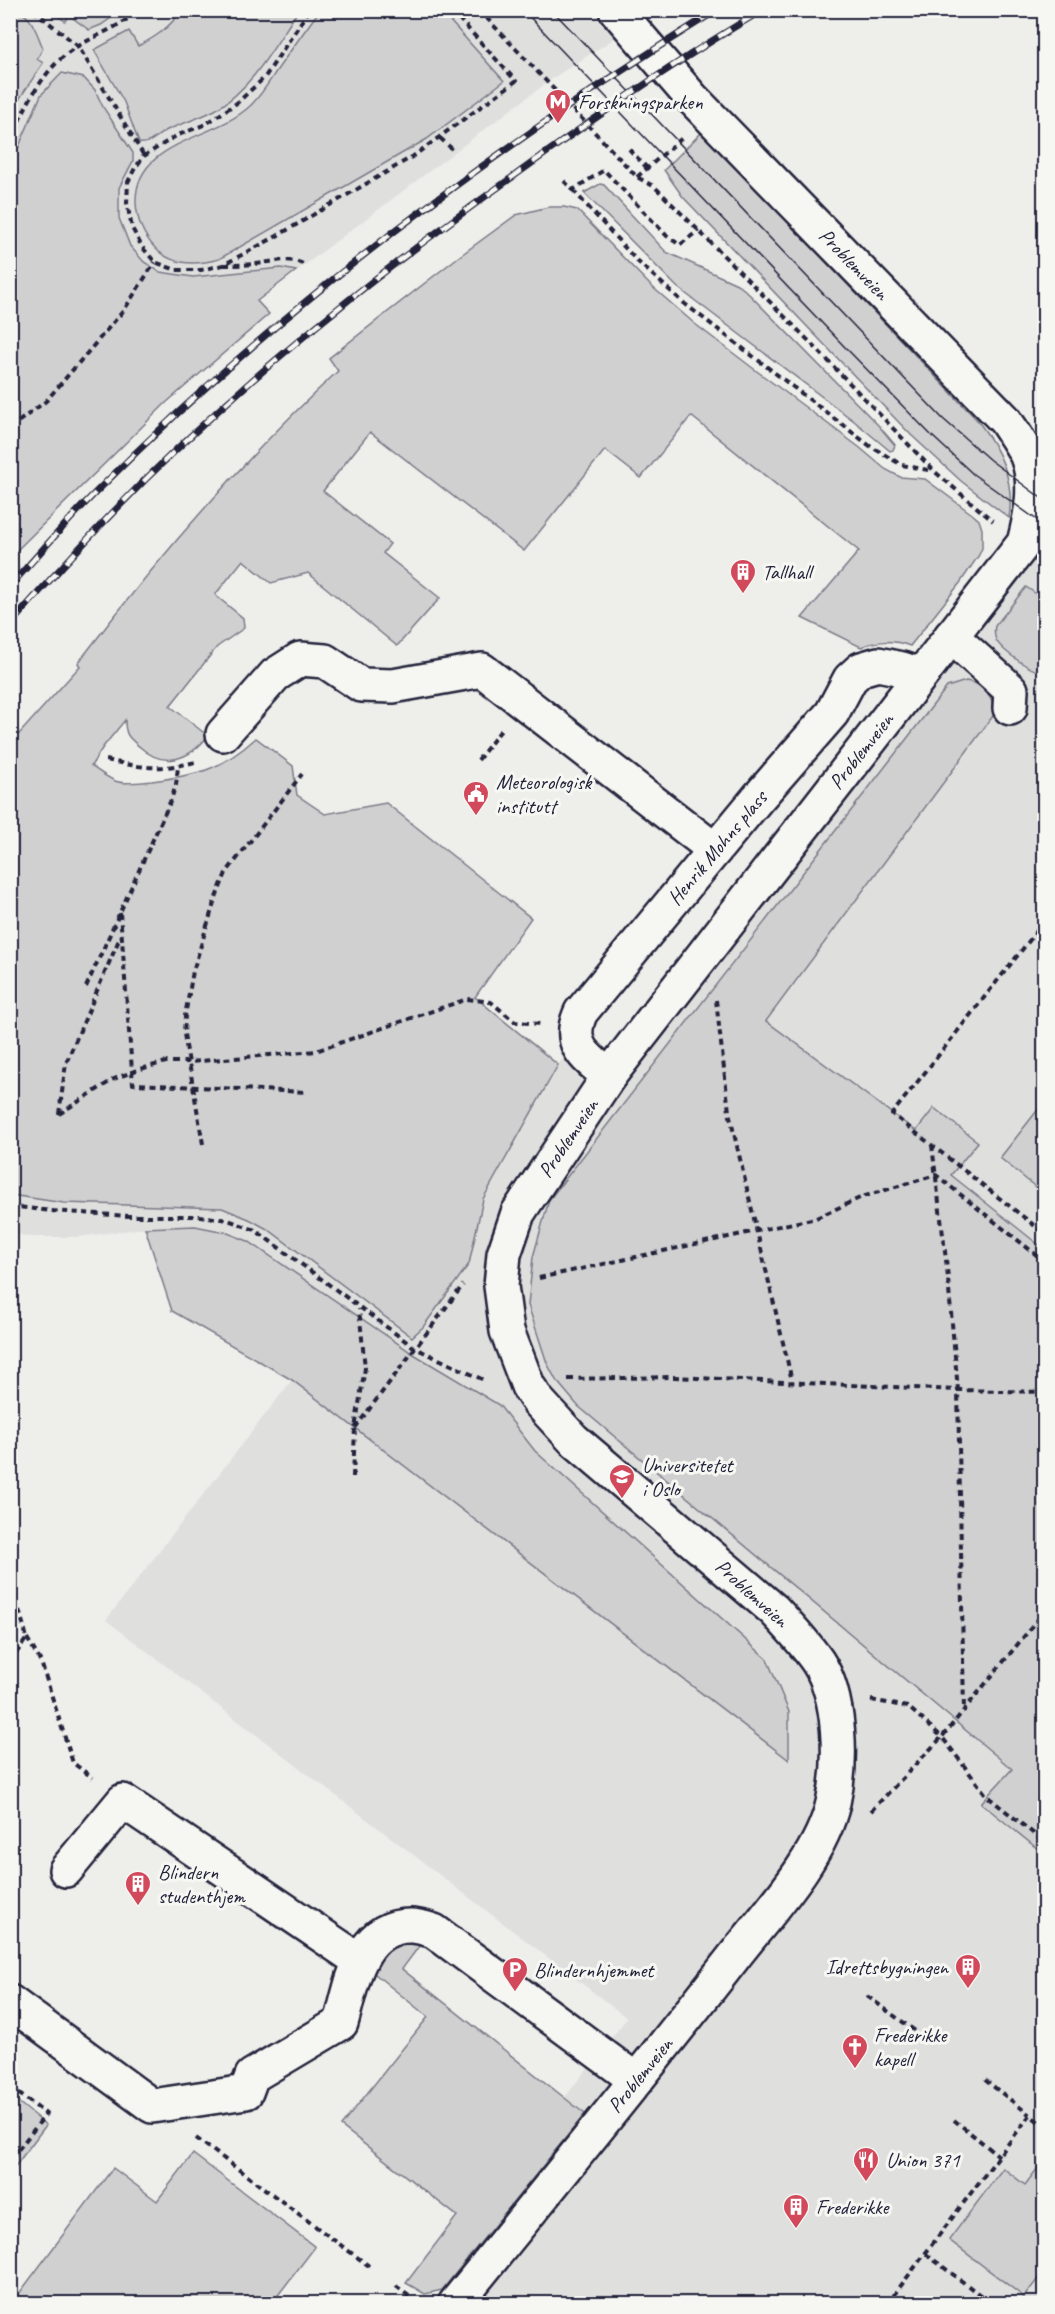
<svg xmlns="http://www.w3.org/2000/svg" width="1055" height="2314" viewBox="0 0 1055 2314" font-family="Caveat,sans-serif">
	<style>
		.built { fill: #dfdfde }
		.green { fill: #d0d0d1; stroke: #797986; stroke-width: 1.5 }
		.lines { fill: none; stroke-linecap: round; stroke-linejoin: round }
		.minor-casing { stroke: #22223b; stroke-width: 38 }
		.path { stroke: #22223b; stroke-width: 4; stroke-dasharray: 6 4.5; stroke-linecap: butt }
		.minor { stroke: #f6f6f2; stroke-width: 33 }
		.tram { stroke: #22223b; stroke-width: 1.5 }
		.rail-casing { stroke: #22223b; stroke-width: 7 }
		.rail { stroke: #f6f6f2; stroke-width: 4.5; stroke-dasharray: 14; stroke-linecap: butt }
		.labels { text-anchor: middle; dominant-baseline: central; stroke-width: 6; stroke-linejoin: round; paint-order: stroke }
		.poi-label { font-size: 21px; fill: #22223b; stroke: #f6f6f2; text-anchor: start }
		.street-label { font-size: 21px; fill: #22223b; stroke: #f6f6f2 }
	</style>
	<rect width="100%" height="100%" fill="#eeeeeb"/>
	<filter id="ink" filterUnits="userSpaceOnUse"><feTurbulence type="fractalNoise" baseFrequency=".0167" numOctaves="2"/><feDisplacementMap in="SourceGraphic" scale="12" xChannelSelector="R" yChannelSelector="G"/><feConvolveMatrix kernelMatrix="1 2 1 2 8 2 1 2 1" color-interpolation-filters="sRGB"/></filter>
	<g filter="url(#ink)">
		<g class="built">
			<path d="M11 11H657L553 78 257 301 11 556Z"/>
			<path d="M1044 525V2303H432L585 2114 565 2097 627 2018 106 1620 292 1380 343 1306 248 1241 225 1232 195 1226 145 1228 78 1237H29L11 1233 10 1195 64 1203 222 1208 249 1219 269 1230 412 1337 423 1327 469 1264 483 1199 558 1065 576 1041 609 1076Z"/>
		</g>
		<g class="green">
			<path d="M11 10C31 10 36 32 43 48L37 59 43 63 18 101 11 118Z"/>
			<path d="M320 10 441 11 504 81 427 139 219 259C197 265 172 266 155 248 143 235 137 221 136 203 134 141 214 140 250 106 261 96 269 82 277 70 291 50 305 30 320 10Z"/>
			<path d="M51 11H121L101 25 89 30 70 16 65 21Z"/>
			<path d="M181 11H298C275 45 252 89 215 110 200 118 183 123 167 130 157 135 150 145 139 143L124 102 94 50 129 31 138 46C156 37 169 28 181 11Z"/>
			<path d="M62 73 84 78 95 90 103 107 133 153V161L119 188V218L130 246 144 262 160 272 193 277 281 268 296 271 257 301 269 314 167 402 11 556V165L41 95Z"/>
			<path d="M702 132 978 421C1000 450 1015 480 1009 518L961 481 911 435 683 197 664 170Z"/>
			<path d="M600 184 604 185 666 252 737 284 746 291 878 425 895 445 893 450 890 451 854 421 677 287 584 193Z"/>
			<path d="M548 207H564L577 210 650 285 695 324 758 372 859 447 885 469 900 477 925 479 972 514 979 520 982 529V548L979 555 960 583 910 646C894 640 876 640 861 647L802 618 859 551 691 416 641 478 605 450 524 551 370 432 323 491 390 544 383 553 440 598 397 646 308 573 271 583 243 560 215 595 243 618 244 628 217 647 170 706 208 736C189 760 164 769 140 747 128 737 125 735 125 720L103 747 91 766C98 771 106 777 115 781 124 785 141 782 152 781 198 775 221 770 256 738L293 766 297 795 325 814 386 803 531 918 475 997 558 1065 483 1199 469 1264 423 1327 412 1337 269 1230 249 1219 222 1208 64 1203 11 1195V743L80 666 78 663C157 559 242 460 338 371L329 358 457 258 516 215Z"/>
			<path d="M1026 587 1044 599V672C1033 673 1002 651 996 640 994 635 994 631 995 626Z"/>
			<path d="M966 681C985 684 995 697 993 716L766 1021 916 1131 934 1108 978 1142 951 1175 1044 1249V1854L981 1803 1012 1769 578 1406 556 1380 547 1363 528 1305 533 1257 549 1200 947 687Z"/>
			<path d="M1044 1102V1194L1000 1158Z"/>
			<path d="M195 1226 225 1232 248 1241 412 1353 499 1405 535 1451 767 1659 789 1712V1760L292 1380 172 1311 145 1228Z"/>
			<path d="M393 1941H423L402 1969 585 2114 442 2290 425 2294 406 2283 457 2216 341 2126 428 2017 370 1970Z"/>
			<path d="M11 2096 46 2125 11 2172H10Z"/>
			<path d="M193 2154 315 2247 272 2303H12L113 2168 157 2201Z"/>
			<path d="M1044 2160V2271L1024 2297 949 2240 1003 2168 1025 2185Z"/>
		</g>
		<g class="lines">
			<defs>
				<g id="minor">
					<path d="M951 636 1011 690 1010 708"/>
					<path d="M223 734 275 675 300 659 325 661 361 685 393 686 482 670 715 850"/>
					<path d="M609 1076C585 1057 566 1044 581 1012L758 798 832 713 850 679 861 669 878 664 902 669 920 675"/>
					<path d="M66 1870 123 1801 360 1961"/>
					<path d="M10 2002 152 2106 246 2092 252 2076 341 2023C352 1985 359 1925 411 1926 419 1926 427 1929 434 1931L636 2080"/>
					<path d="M455 2304C548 2189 642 2075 733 1958 767 1914 821 1858 833 1803 842 1763 841 1697 818 1662 805 1643 790 1627 774 1610L573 1439 538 1401 528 1386 507 1331 501 1286 504 1254 518 1213 609 1076 1024 543C1031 516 1038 484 1027 456 1022 444 1012 431 1005 420L692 98 616 10"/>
				</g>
			</defs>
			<use href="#minor" class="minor-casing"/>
			<g class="path">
				<path d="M33 10 78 46 144 156"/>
				<path d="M309 10 265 77 238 102 206 124 176 136 144 156 135 168 128 182 127 203 132 228 142 247 155 262 176 270H201L223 265 277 236 412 157 516 81 451 10"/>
				<path d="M479 10 637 177 655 187 810 342 934 471 993 521"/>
				<path d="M440 138 452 149"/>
				<path d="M10 140C26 105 44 66 78 46 99 34 121 26 139 10"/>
				<path d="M629 149 647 168"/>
				<path d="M637 177 682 138"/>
				<path d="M564 181 573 190 604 170 667 236 680 245 699 230"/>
				<path d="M573 190 637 261 685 304 870 446 902 465 933 471"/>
				<path d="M224 265C234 265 244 265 254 264 271 263 286 256 303 264"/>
				<path d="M10 428 46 401 124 310 155 262"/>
				<path d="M106 760C143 768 161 771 199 761"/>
				<path d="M478 760 501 730"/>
				<path d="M120 913 133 1084 306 1092"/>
				<path d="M1044 922 892 1114 1044 1233"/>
				<path d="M86 987 170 802 176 785 178 767"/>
				<path d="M716 1000 729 1112 792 1381"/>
				<path d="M59 1114 114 1079 137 1070 166 1062H189L316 1051 467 999 491 1002 515 1022 541 1024"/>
				<path d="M59 1114 66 1063 121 935"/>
				<path d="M203 1144 184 1034 185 1016 193 971 215 900 226 873 302 774"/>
				<path d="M932 1145 947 1268 958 1390 964 1712"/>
				<path d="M10 1206 51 1211 129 1216H200L228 1220 255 1230 415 1348 486 1381"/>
				<path d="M539 1278 816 1218 862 1197 936 1175 1044 1261"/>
				<path d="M568 1379 675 1377 958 1390 1044 1392"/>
				<path d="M355 1428 463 1285"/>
				<path d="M353 1477 355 1428 365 1368 359 1309"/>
				<path d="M27 1638 41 1662 73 1763 93 1778"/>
				<path d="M10 1662 27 1638 18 1606"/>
				<path d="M871 1700 908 1707 942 1737 1044 1612"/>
				<path d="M871 1811 942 1737 987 1796 1044 1842"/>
				<path d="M867 1996 918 2033"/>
				<path d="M985 2080 1030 2115"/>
				<path d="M10 2087 46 2114 10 2160"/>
				<path d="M954 2120 999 2156"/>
				<path d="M196 2138 369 2266"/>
				<path d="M926 2254 992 2304"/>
				<path d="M396 2286 419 2304"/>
				<path d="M887 2304 1030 2115 1044 2126"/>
			</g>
			<use href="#minor" class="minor"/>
			<g class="tram">
				<path d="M523 10 842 344 931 435 973 474 1044 525"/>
				<path d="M552 10 943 419 990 460 1044 500"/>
			</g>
			<defs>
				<g id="rail">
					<path d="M10 586C39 554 67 521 97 491 280 306 496 147 717 10"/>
					<path d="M10 625C30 601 52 578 73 555 203 412 356 288 514 176 594 118 677 60 763 10"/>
				</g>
			</defs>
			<use href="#rail" class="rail-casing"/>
			<use href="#rail" class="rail"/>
		</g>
	</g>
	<defs>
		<symbol id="metro-pin" viewBox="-11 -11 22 30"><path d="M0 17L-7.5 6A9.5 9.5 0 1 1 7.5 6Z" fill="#d1495b" stroke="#f6f6f2"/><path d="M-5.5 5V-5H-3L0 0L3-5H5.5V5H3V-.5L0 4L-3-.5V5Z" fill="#fff"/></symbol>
		<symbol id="building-pin" viewBox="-11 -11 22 30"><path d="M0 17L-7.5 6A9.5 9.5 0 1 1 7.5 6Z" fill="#d1495b" stroke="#f6f6f2"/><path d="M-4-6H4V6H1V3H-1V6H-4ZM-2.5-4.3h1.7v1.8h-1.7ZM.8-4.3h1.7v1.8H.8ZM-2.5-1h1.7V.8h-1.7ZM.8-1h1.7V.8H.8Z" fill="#fff"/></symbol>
		<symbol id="civic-pin" viewBox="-11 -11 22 30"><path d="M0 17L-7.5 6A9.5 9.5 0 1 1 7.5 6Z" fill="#d1495b" stroke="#f6f6f2"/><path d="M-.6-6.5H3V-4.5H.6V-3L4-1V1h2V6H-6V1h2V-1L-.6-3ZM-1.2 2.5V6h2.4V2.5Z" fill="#fff"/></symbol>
		<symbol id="university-pin" viewBox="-11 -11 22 30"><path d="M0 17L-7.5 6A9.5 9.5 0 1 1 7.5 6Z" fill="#d1495b" stroke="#f6f6f2"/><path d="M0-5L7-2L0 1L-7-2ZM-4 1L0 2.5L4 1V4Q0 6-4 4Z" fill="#fff"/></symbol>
		<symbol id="parking-pin" viewBox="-11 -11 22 30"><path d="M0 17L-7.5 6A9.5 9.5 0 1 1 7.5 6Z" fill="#d1495b" stroke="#f6f6f2"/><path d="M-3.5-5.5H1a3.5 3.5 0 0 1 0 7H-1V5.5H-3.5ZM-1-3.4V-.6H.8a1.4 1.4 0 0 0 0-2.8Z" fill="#fff"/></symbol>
		<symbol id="church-pin" viewBox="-11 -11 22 30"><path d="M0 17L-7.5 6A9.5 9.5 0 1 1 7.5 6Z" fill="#d1495b" stroke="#f6f6f2"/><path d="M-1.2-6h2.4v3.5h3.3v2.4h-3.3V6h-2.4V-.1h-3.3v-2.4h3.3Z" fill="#fff"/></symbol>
		<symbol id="restaurant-pin" viewBox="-11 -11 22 30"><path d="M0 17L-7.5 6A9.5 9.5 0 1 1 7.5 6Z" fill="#d1495b" stroke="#f6f6f2"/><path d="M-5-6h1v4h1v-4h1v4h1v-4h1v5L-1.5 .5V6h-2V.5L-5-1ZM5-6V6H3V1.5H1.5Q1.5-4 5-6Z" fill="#fff"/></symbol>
	</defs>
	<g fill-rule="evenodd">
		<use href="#metro-pin" x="543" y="87" width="30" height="40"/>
		<use href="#building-pin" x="728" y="557" width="30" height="40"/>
		<use href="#civic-pin" x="461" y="779" width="30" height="40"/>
		<use href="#university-pin" x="607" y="1462" width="30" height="40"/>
		<use href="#building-pin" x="123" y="1869" width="30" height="40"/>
		<use href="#building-pin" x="953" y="1952" width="30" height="40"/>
		<use href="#parking-pin" x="500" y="1955" width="30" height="40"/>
		<use href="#church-pin" x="840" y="2032" width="30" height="40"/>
		<use href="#restaurant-pin" x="851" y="2145" width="30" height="40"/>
		<use href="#building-pin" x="781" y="2192" width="30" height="40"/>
	</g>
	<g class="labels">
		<g class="poi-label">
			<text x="578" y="102">Forskningsparken</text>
			<text x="762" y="572">Tallhall</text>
			<text x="496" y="782">Meteorologisk<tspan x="496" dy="24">institutt</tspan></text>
			<text x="642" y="1465">Universitetet<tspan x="642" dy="24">i Oslo</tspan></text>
			<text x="158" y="1872">Blindern<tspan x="158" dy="24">studenthjem</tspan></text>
			<text x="948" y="1967" text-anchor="end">Idrettsbygningen</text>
			<text x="534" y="1970">Blindernhjemmet</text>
			<text x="874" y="2035">Frederikke<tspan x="874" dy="24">kapell</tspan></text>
			<text x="886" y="2160">Union 371</text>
			<text x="816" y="2207">Frederikke</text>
		</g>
		<g class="street-label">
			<text transform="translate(854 264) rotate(46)">Problemveien</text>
			<text transform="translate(861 751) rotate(-52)">Problemveien</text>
			<text transform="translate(717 848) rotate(-50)">Henrik Mohns plass</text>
			<text transform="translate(568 1138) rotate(-56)">Problemveien</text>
			<text transform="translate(752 1593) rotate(42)">Problemveien</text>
			<text transform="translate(640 2075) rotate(-51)">Problemveien</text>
		</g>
	</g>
	<rect width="1055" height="2314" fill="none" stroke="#f6f6f2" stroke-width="36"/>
	<rect x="18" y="18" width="1019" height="2278" fill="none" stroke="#22223b" stroke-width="2" filter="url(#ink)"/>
</svg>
